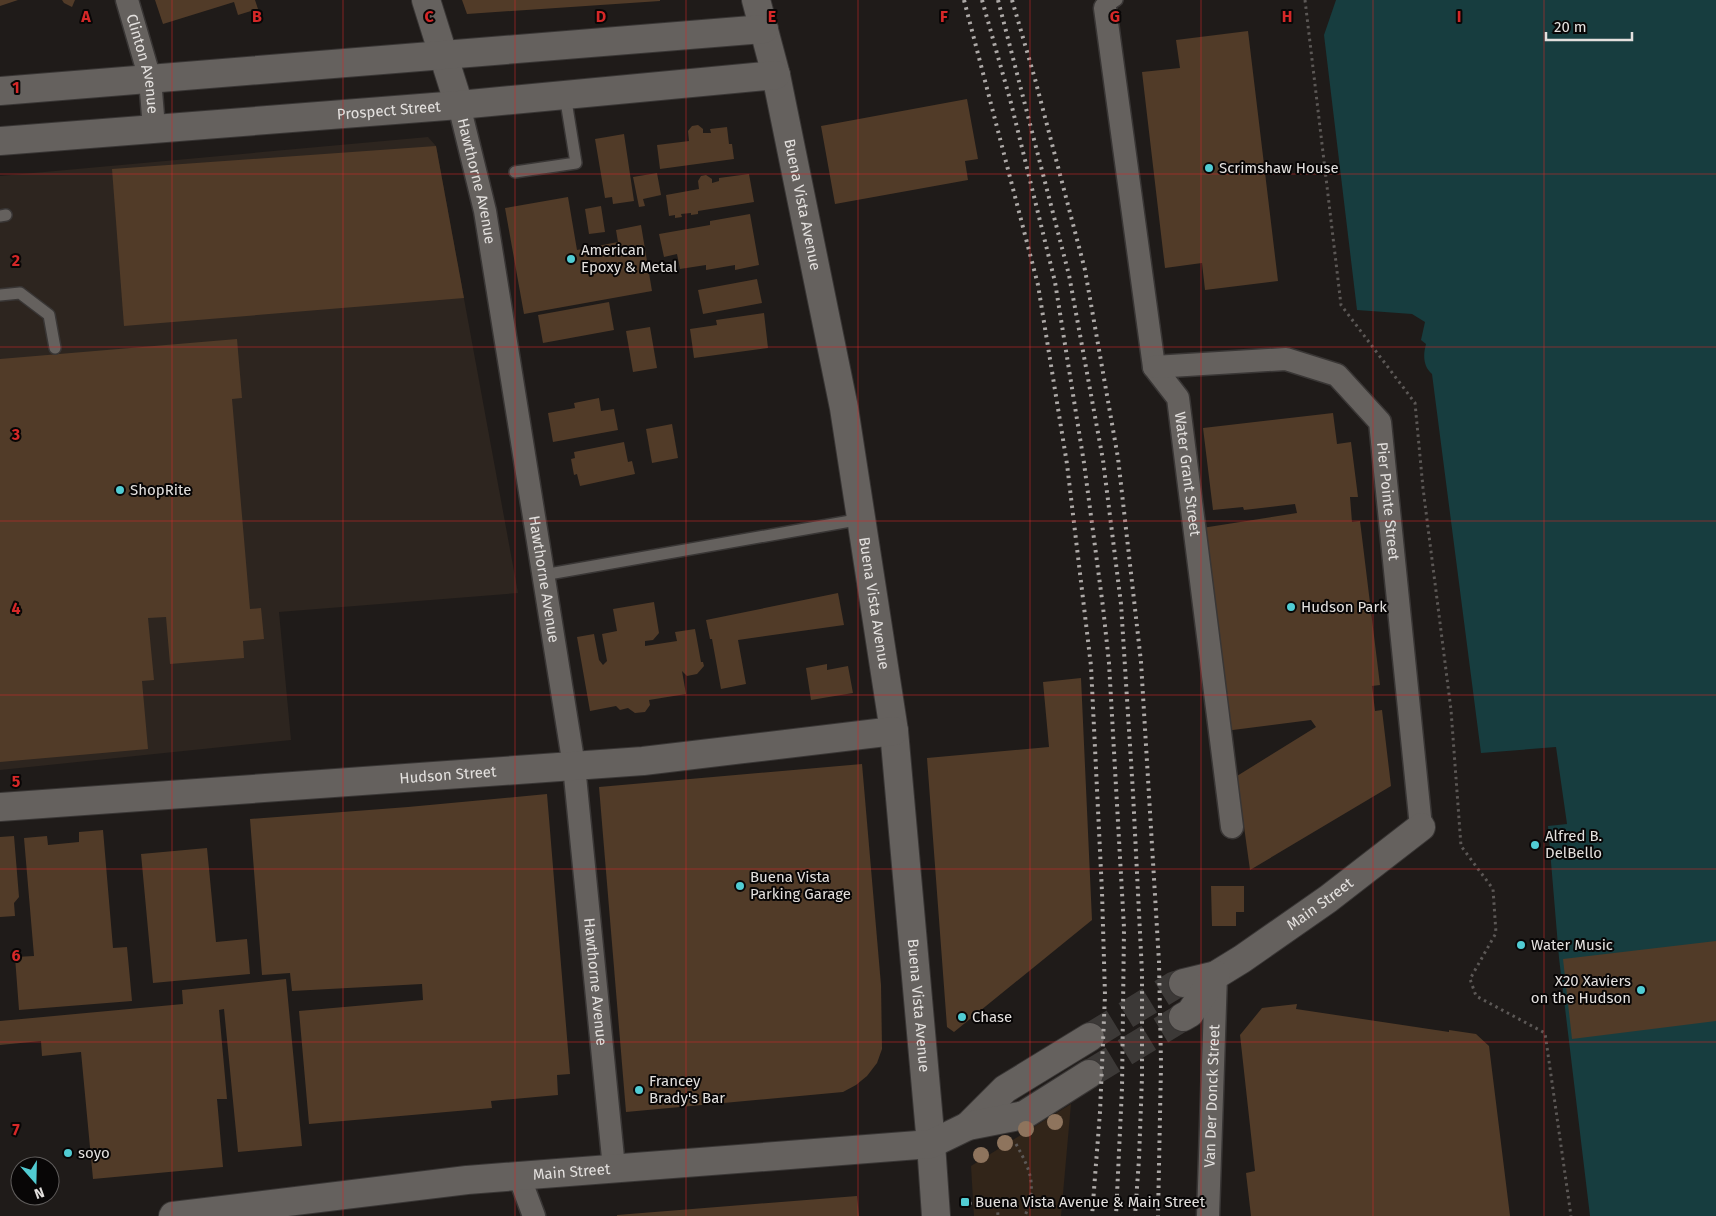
<svg xmlns="http://www.w3.org/2000/svg" width="1716" height="1216" viewBox="0 0 1716 1216" font-family="'Fira Sans',sans-serif">
	<style>
		.built { fill: #2d251f }
		.green { fill: #322519 }
		.water { fill: #173d3f }
		.building { fill: #513b28 }
		.lines { fill: none; stroke-linecap: round; stroke-linejoin: round }
		.tertiary-tunnel { stroke: #3c3937; stroke-width: 28; stroke-dasharray: 28 14; stroke-linecap: butt }
		.service-casing { stroke: #393635; stroke-width: 14 }
		.minor-casing { stroke: #393635; stroke-width: 25 }
		.tertiary-casing { stroke: #393635; stroke-width: 30 }
		.path { stroke: #5c5856; stroke-width: 3; stroke-dasharray: 2.5 4; stroke-linecap: butt }
		.service { stroke: #65615e; stroke-width: 11 }
		.minor { stroke: #65615e; stroke-width: 22 }
		.tertiary { stroke: #65615e; stroke-width: 28 }
		.rail { stroke: #ada9a7; stroke-width: 4; stroke-dasharray: 2.5 5; stroke-linecap: butt }
		.tree { fill: #8e745d }
		.grid { fill: none; stroke: #d62828; stroke-width: 1; stroke-opacity: 0.55 }
		.poi-dot { fill: #51ccd3; stroke: #080606; stroke-width: 2 }
		.labels { text-anchor: middle; dominant-baseline: central; stroke-width: 4; stroke-linejoin: round; paint-order: stroke }
		.street-label { font-size: 15px; fill: #e3e0de; stroke: #080606 }
		.poi-label { font-size: 15px; fill: #e3e0de; stroke: #080606; text-anchor: start }
		.grid-label { font-size: 16px; text-anchor: middle; font-weight: bold; fill: #d62828; stroke: #080606; stroke-width: 4; stroke-linejoin: round; paint-order: stroke }
	</style>
	<rect width="100%" height="100%" fill="#1f1b19"/>
	<path class="built" d="M428 137 436 146 518 593 279 612 291 740 0 770V176Z"/>
	<path class="green" d="M1071 1104 1061 1216H974L971 1166Z"/>
	<path class="water" d="M1336 0H1716V1216H1590L1559 958 1548 826 1567 824 1556 747 1481 753 1432 374C1423 366 1423 355 1426 344L1421 340 1425 322 1412 314 1357 310 1324 35Z"/>
	<g class="building">
		<path d="M0 0H18L0 6Z"/>
		<path d="M62 0H75L72 7 64 3Z"/>
		<path d="M155 0H255L258 9 238 15 234 2 163 24Z"/>
		<path d="M462 0H660V1L467 14Z"/>
		<path d="M1248 31 1278 281 1205 290 1202 263 1165 268 1142 72 1180 68 1176 40Z"/>
		<path d="M967 99 978 159 965 161 968 180 835 204 821 126Z"/>
		<path d="M698 125 703 129V133H711L710 129 727 127 729 144H732L734 159 660 169 657 145 689 141 688 131 692 126Z"/>
		<path d="M624 134 634 201 613 204 612 197 605 198 595 139Z"/>
		<path d="M436 146 464 298 124 326 112 169Z"/>
		<path d="M657 173 661 195 643 199 645 206 639 207 633 177Z"/>
		<path d="M749 174 754 202 698 211V214L691 215V213L681 214 682 217 675 218V215L669 216 666 195 699 189 698 181 701 176 706 175 712 179V183L719 181V178Z"/>
		<path d="M568 197 577 250 618 242 616 230 641 225 652 291 524 314 505 208Z"/>
		<path d="M601 206 605 232 589 234 585 209Z"/>
		<path d="M750 214 759 265 735 270V265L706 270V265L680 269 677 254 664 257 659 234 710 225V221Z"/>
		<path d="M757 279 762 303 703 314 698 290Z"/>
		<path d="M609 302 614 330 543 343 538 315Z"/>
		<path d="M764 313 768 348 694 358 690 329 717 325 716 320Z"/>
		<path d="M650 327 657 368 633 372 626 331Z"/>
		<path d="M237 339 242 398 232 399 250 609 261 608 264 639 243 641 244 658 170 664 166 617 148 618 154 680 142 681 148 749 0 762V359Z"/>
		<path d="M599 398 601 411 614 409 618 430 553 442 548 413 575 408 574 403Z"/>
		<path d="M1333 413 1337 444 1351 442 1358 497H1350L1352 522 1360 521 1380 685 1372 686 1375 711 1382 710 1391 786 1250 870 1237 776 1316 727 1311 720 1225 731 1202 528 1297 513 1295 504 1244 510 1243 507 1213 510 1203 428Z"/>
		<path d="M672 424 678 458 652 463 646 429Z"/>
		<path d="M624 442 628 462 632 461 635 474 580 486 577 474 574 475 571 459 575 458 574 452Z"/>
		<path d="M838 593 844 625 738 640 746 684 721 689 712 639H710L706 620Z"/>
		<path d="M654 602 659 633 653 640 645 641V646L677 641 675 632 695 629 701 662H703L704 666 697 674 687 676 682 671 686 694 649 700 650 705 645 712 635 713 628 708 620 710 616 706 590 711 577 637 594 634 599 660 603 665 607 661 602 634 617 631 613 609Z"/>
		<path d="M827 664V670L848 666 853 693 811 700 806 668Z"/>
		<path d="M1081 678 1092 920 954 1032 947 1027 927 758 1049 747 1043 682Z"/>
		<path d="M862 764 881 985 882 1049 877 1063 867 1076 856 1085 843 1092 626 1112 599 787Z"/>
		<path d="M547 794 570 1074 557 1075 558 1095 491 1101 492 1108 309 1124 299 1011 423 1000 422 984 292 991 290 973 262 975 250 819 408 807Z"/>
		<path d="M103 830 113 948 127 947 132 1001 19 1010 15 957 34 956 24 838 47 836 48 845 79 842V832Z"/>
		<path d="M14 836 19 897 14 903 15 916 0 917V837Z"/>
		<path d="M207 848 216 942 247 939 250 974 153 983 141 854Z"/>
		<path d="M1211 886H1244V912H1236V926H1212Z"/>
		<path d="M1716 941V1021L1572 1039 1563 959Z"/>
		<path d="M286 979 302 1146 238 1152 224 1009 219 1010 227 1099H217L223 1167 93 1179 81 1052 42 1056 41 1041 0 1045V1021L183 1004 182 990Z"/>
		<path d="M1297 1004 1296 1009 1449 1032V1030L1476 1034 1489 1046 1510 1216H1251L1246 1173 1255 1171 1240 1035 1262 1008Z"/>
		<path d="M857 1196 859 1216H617V1215Z"/>
	</g>
	<g class="lines">
		<g class="tertiary-tunnel">
			<path d="M1090 1037 1175 985 1183 983"/>
			<path d="M1089 1074 1183 1017"/>
		</g>
		<defs>
			<g id="service">
				<path d="M1103 4 1105 8 1117 0"/>
				<path d="M515 172 576 163 565 95"/>
				<path d="M0 216 6 215"/>
				<path d="M0 295 20 293 49 315 55 348"/>
				<path d="M543 575 862 519"/>
			</g>
			<g id="minor">
				<path id="s1" d="M127 0 150 79 154 128"/>
				<path id="s2" d="M1105 8 1154 367 1178 398 1232 827"/>
				<path id="s3" d="M459 105 485 211 574 766 614 1168"/>
				<path id="s4" d="M1154 367 1286 359 1337 375 1380 422 1421 827"/>
				<path d="M519 1176 534 1216"/>
				<path id="s5" d="M1208 1216 1216 975"/>
			</g>
			<g id="tertiary">
				<path d="M426 0 459 105"/>
				<path id="s6" d="M756 0 776 75 844 408 894 731 931 1144 936 1216"/>
				<path d="M0 91 764 29"/>
				<path id="s7" d="M0 141 459 105 776 75"/>
				<path id="s8" d="M0 807 643 761 894 731"/>
				<path id="s9" d="M1183 983 1216 975 1242 959 1328 899 1421 827"/>
				<path d="M1183 1017 1190 1013 1216 975"/>
				<path d="M968 1126 1005 1089 1090 1037"/>
				<path id="s10" d="M173 1216 467 1180 931 1144 968 1126 1024 1115 1089 1074"/>
			</g>
		</defs>
		<use href="#service" class="service-casing"/>
		<use href="#minor" class="minor-casing"/>
		<use href="#tertiary" class="tertiary-casing"/>
		<g class="path">
			<path d="M1305 0 1341 305 1415 403 1423 488 1451 710 1461 846 1493 889 1496 933 1470 979 1476 996 1545 1033 1571 1216"/>
			<path d="M1016 1144C1031 1171 1037 1185 1025 1216"/>
			<path d="M963 1204 997 1201 998 1216"/>
		</g>
		<use href="#service" class="service"/>
		<use href="#minor" class="minor"/>
		<use href="#tertiary" class="tertiary"/>
		<g class="rail">
			<path d="M964 0 1038 285 1067 464 1091 666 1102 892 1105 995 1100 1112 1092 1216"/>
			<path d="M982 0 1011 103 1055 282 1084 463 1103 607 1109 663 1124 928 1122 1088 1116 1216"/>
			<path d="M998 0 1069 275 1103 460 1121 604 1133 793 1142 973V1077L1139 1159 1135 1216"/>
			<path d="M1012 0 1035 79 1085 270 1118 458 1141 662 1159 962 1161 1065 1158 1216"/>
		</g>
	</g>
	<g class="tree">
		<circle cx="1055" cy="1122" r="8"/>
		<circle cx="1026" cy="1129" r="8"/>
		<circle cx="1005" cy="1143" r="8"/>
		<circle cx="981" cy="1155" r="8"/>
	</g>
	<path class="grid" d="M172 0V1216M343 0V1216M515 0V1216M686 0V1216M858 0V1216M1030 0V1216M1201 0V1216M1373 0V1216M1544 0V1216M0 174H1716M0 347H1716M0 521H1716M0 695H1716M0 869H1716M0 1042H1716"/>
	<g class="poi-dot">
		<circle cx="1209" cy="168" r="5"/>
		<circle cx="571" cy="259" r="5"/>
		<circle cx="120" cy="490" r="5"/>
		<circle cx="1291" cy="607" r="5"/>
		<circle cx="1535" cy="845" r="5"/>
		<circle cx="740" cy="886" r="5"/>
		<circle cx="1521" cy="945" r="5"/>
		<circle cx="1641" cy="990" r="5"/>
		<circle cx="962" cy="1017" r="5"/>
		<circle cx="639" cy="1090" r="5"/>
		<circle cx="68" cy="1153" r="5"/>
		<rect x="960" y="1197" width="10" height="10" rx="2.5"/>
	</g>
	<g class="labels">
		<g class="street-label">
			<text stroke="none"><textPath href="#s1" startOffset="66">Clinton Avenue</textPath></text>
			<text stroke="none"><textPath href="#s7" startOffset="390">Prospect Street</textPath></text>
			<text stroke="none"><textPath href="#s3" startOffset="78">Hawthorne Avenue</textPath></text>
			<text stroke="none"><textPath href="#s6" startOffset="210">Buena Vista Avenue</textPath></text>
			<text stroke="none"><textPath href="#s2" startOffset="478">Water Grant Street</textPath></text>
			<text stroke="none"><textPath href="#s4" startOffset="329">Pier Pointe Street</textPath></text>
			<text stroke="none"><textPath href="#s3" startOffset="482">Hawthorne Avenue</textPath></text>
			<text stroke="none"><textPath href="#s6" startOffset="615">Buena Vista Avenue</textPath></text>
			<text stroke="none"><textPath href="#s8" startOffset="449">Hudson Street</textPath></text>
			<text stroke="none"><textPath href="#s9" startOffset="160">Main Street</textPath></text>
			<text stroke="none"><textPath href="#s3" startOffset="888">Hawthorne Avenue</textPath></text>
			<text stroke="none"><textPath href="#s6" startOffset="1020">Buena Vista Avenue</textPath></text>
			<text stroke="none"><textPath href="#s5" startOffset="120">Van Der Donck Street</textPath></text>
			<text stroke="none"><textPath href="#s10" startOffset="401">Main Street</textPath></text>
		</g>
		<g class="poi-label">
			<text x="1219" y="168">Scrimshaw House</text>
			<text x="581" y="250">American<tspan x="581" dy="17">Epoxy &amp; Metal</tspan></text>
			<text x="130" y="490">ShopRite</text>
			<text x="1301" y="607">Hudson Park</text>
			<text x="1545" y="836">Alfred B.<tspan x="1545" dy="17">DelBello</tspan></text>
			<text x="750" y="877">Buena Vista<tspan x="750" dy="17">Parking Garage</tspan></text>
			<text x="1531" y="945">Water Music</text>
			<text x="1631" y="981" text-anchor="end">X20 Xaviers<tspan x="1631" dy="17">on the Hudson</tspan></text>
			<text x="972" y="1017">Chase</text>
			<text x="649" y="1081">Francey<tspan x="649" dy="17">Brady's Bar</tspan></text>
			<text x="78" y="1153">soyo</text>
			<text x="975" y="1202">Buena Vista Avenue &amp; Main Street</text>
		</g>
	</g>
	<g class="grid-label">
		<text x="86" y="22">A</text>
		<text x="257" y="22">B</text>
		<text x="429" y="22">C</text>
		<text x="601" y="22">D</text>
		<text x="772" y="22">E</text>
		<text x="944" y="22">F</text>
		<text x="1115" y="22">G</text>
		<text x="1287" y="22">H</text>
		<text x="1459" y="22">I</text>
		<text x="16" y="93">1</text>
		<text x="16" y="266">2</text>
		<text x="16" y="440">3</text>
		<text x="16" y="614">4</text>
		<text x="16" y="787">5</text>
		<text x="16" y="961">6</text>
		<text x="16" y="1135">7</text>
	</g>
	<g transform="translate(35 1181) rotate(160)"><circle r="24" fill="#080606" stroke="#605d5c"/>
	<path d="M0-4L9 19L0 12L-9 19Z" fill="#51ccd3"/>
	<text y="-8" font-size="14" font-weight="bold" text-anchor="middle" fill="#e3e0de">N</text>
	</g>
	<path d="M1546 32v8h86v-8" fill="none" stroke="#e3e0de" stroke-width="2.5"/>
	<text x="1554" y="32" font-size="15" fill="#e3e0de" stroke="#080606" stroke-width="4" paint-order="stroke">20 m</text>
</svg>
